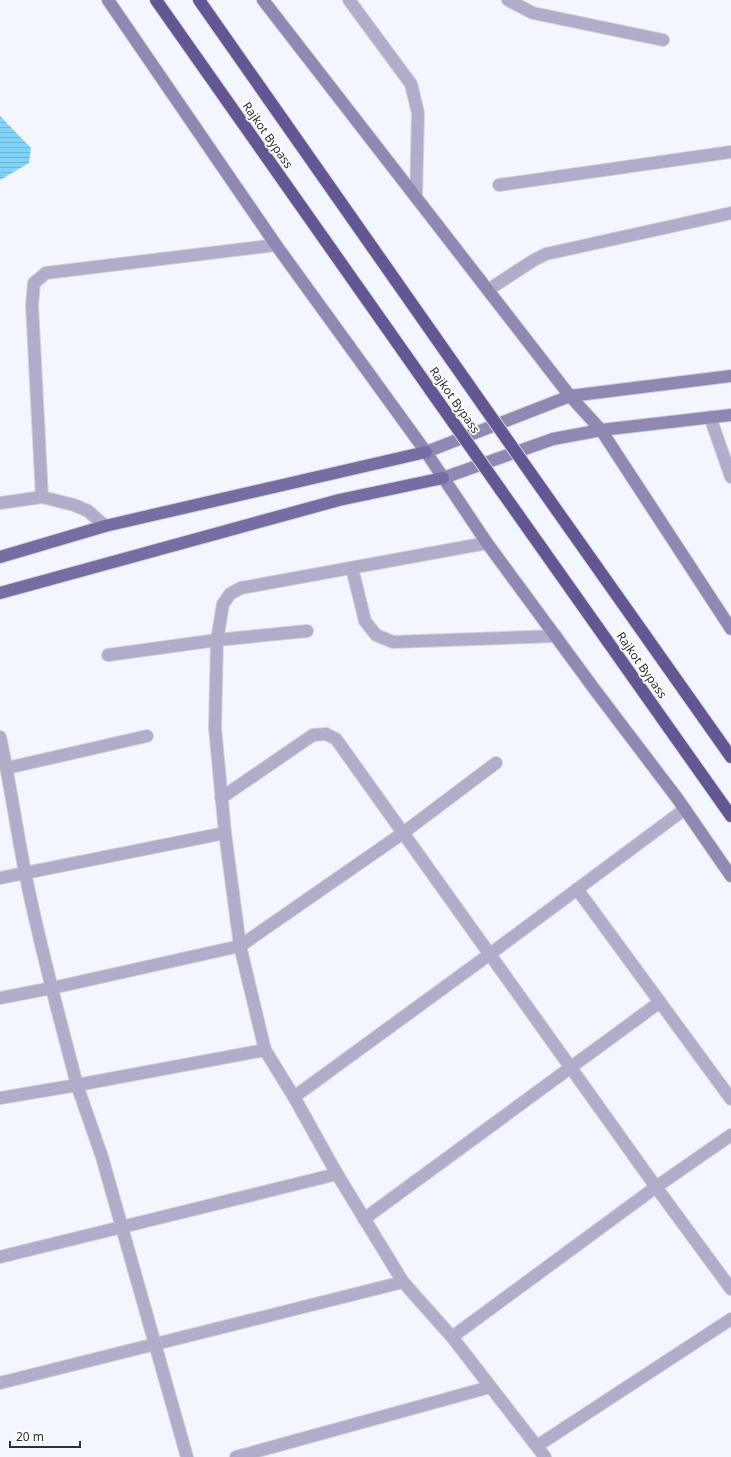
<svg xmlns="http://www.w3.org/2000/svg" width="731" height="1457" viewBox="0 0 731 1457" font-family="'Noto Sans',sans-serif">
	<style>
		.water { fill: url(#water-rules) }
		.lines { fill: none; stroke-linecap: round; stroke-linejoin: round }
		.lane-casing { stroke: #d0d2db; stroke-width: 14 }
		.street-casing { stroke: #d0d2db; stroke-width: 14 }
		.secondary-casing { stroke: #d0d2db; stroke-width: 14 }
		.primary-casing { stroke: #d0d2db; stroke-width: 14 }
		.highway-casing { stroke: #d0d2db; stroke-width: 14 }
		.lane { stroke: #b1acca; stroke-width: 12 }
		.street { stroke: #b1acca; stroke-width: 12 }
		.secondary { stroke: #9087b3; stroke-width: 12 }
		.primary { stroke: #786da2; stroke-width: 12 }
		.highway { stroke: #645692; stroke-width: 12 }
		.highway-bridge-casing { stroke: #d0d2db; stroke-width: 14; stroke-linecap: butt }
		.highway-bridge { stroke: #645692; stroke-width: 12 }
		.labels { text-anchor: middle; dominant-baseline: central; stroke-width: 3.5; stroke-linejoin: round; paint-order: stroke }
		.street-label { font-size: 12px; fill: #2e3036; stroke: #fff }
	</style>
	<defs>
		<pattern id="water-rules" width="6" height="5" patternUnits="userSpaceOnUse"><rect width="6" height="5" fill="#82d3f8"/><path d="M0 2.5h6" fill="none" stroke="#71b5d5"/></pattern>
	</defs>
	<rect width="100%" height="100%" fill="#f3f6ff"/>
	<path class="water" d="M0 116 31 148 29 163 0 180Z"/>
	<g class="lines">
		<defs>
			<g id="lane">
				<path d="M349 0 411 84 418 113 416 196"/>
				<path d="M508 0 533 13 663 40"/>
			</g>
			<g id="street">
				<path d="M499 185 731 152"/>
				<path d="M488 290 534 260 546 254 731 213"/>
				<path d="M710 417 731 477"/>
				<path d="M0 503 42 497"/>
				<path d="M105 526 88 511 74 505 42 497 32 305 34 283 46 273 276 245"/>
				<path d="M487 543 241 588 230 594 223 604 217 640 215 728 225 833 240 946 265 1050 294 1097 337 1174 403 1282 452 1337 545 1457"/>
				<path d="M352 568 365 621 376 635 393 642 556 636"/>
				<path d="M108 655 217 640 307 631"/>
				<path d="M0 737C10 782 16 827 25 872 39 944 59 1015 77 1085L265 1050"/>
				<path d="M7 768 147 736"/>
				<path d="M221 798 313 735 326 734 336 739 656 1187 731 1289"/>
				<path d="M0 878 225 833"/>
				<path d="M577 889 731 1099"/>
				<path d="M0 998 52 988 240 946 403 833 496 763"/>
				<path d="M294 1097 490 954 685 809"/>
				<path d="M0 1098 77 1085 102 1157 187 1457"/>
				<path d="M364 1219 660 1002"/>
				<path d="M0 1257 337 1174"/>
				<path d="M452 1337 656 1187 731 1135"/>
				<path d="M0 1383 403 1282"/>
				<path d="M537 1446 731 1319"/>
				<path d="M236 1457 490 1387"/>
			</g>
			<g id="secondary">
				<path d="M108 0 276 245 426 452 487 543 595 690 677 798 731 876"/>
				<path d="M263 0 570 396 601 430 731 629"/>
				<path d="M426 452 570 396 731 376"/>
				<path d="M443 478 553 439 601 430 731 415"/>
			</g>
			<g id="primary">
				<path d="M0 557 105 526 426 452"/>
				<path d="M0 593 339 500 443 478"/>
			</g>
			<g id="highway">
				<path d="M156 0 431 391"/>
				<path d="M199 0 466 381"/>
				<path d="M534 478 731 757"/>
				<path d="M500 489 731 816"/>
			</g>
		</defs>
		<use href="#lane" class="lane-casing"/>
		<use href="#street" class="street-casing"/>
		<use href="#secondary" class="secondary-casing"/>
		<use href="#primary" class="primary-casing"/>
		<use href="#highway" class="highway-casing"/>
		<use href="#lane" class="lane"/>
		<use href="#street" class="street"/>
		<use href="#secondary" class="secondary"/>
		<use href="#primary" class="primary"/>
		<use href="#highway" class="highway"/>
		<defs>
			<g id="highway-bridge">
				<path d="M466 381 534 478"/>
				<path d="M431 391 500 489"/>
			</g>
		</defs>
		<use href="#highway-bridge" class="highway-bridge-casing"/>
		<use href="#highway-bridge" class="highway-bridge"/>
	</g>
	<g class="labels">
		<g class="street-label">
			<text transform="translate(268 135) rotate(55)">Rajkot Bypass</text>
			<text transform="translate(455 400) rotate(55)">Rajkot Bypass</text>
			<text transform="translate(642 665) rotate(55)">Rajkot Bypass</text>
		</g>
	</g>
	<path d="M10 1441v6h70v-6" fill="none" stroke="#2e3036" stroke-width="2"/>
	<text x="16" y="1441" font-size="12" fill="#2e3036" stroke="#ffffff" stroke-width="3" paint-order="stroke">20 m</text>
</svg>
